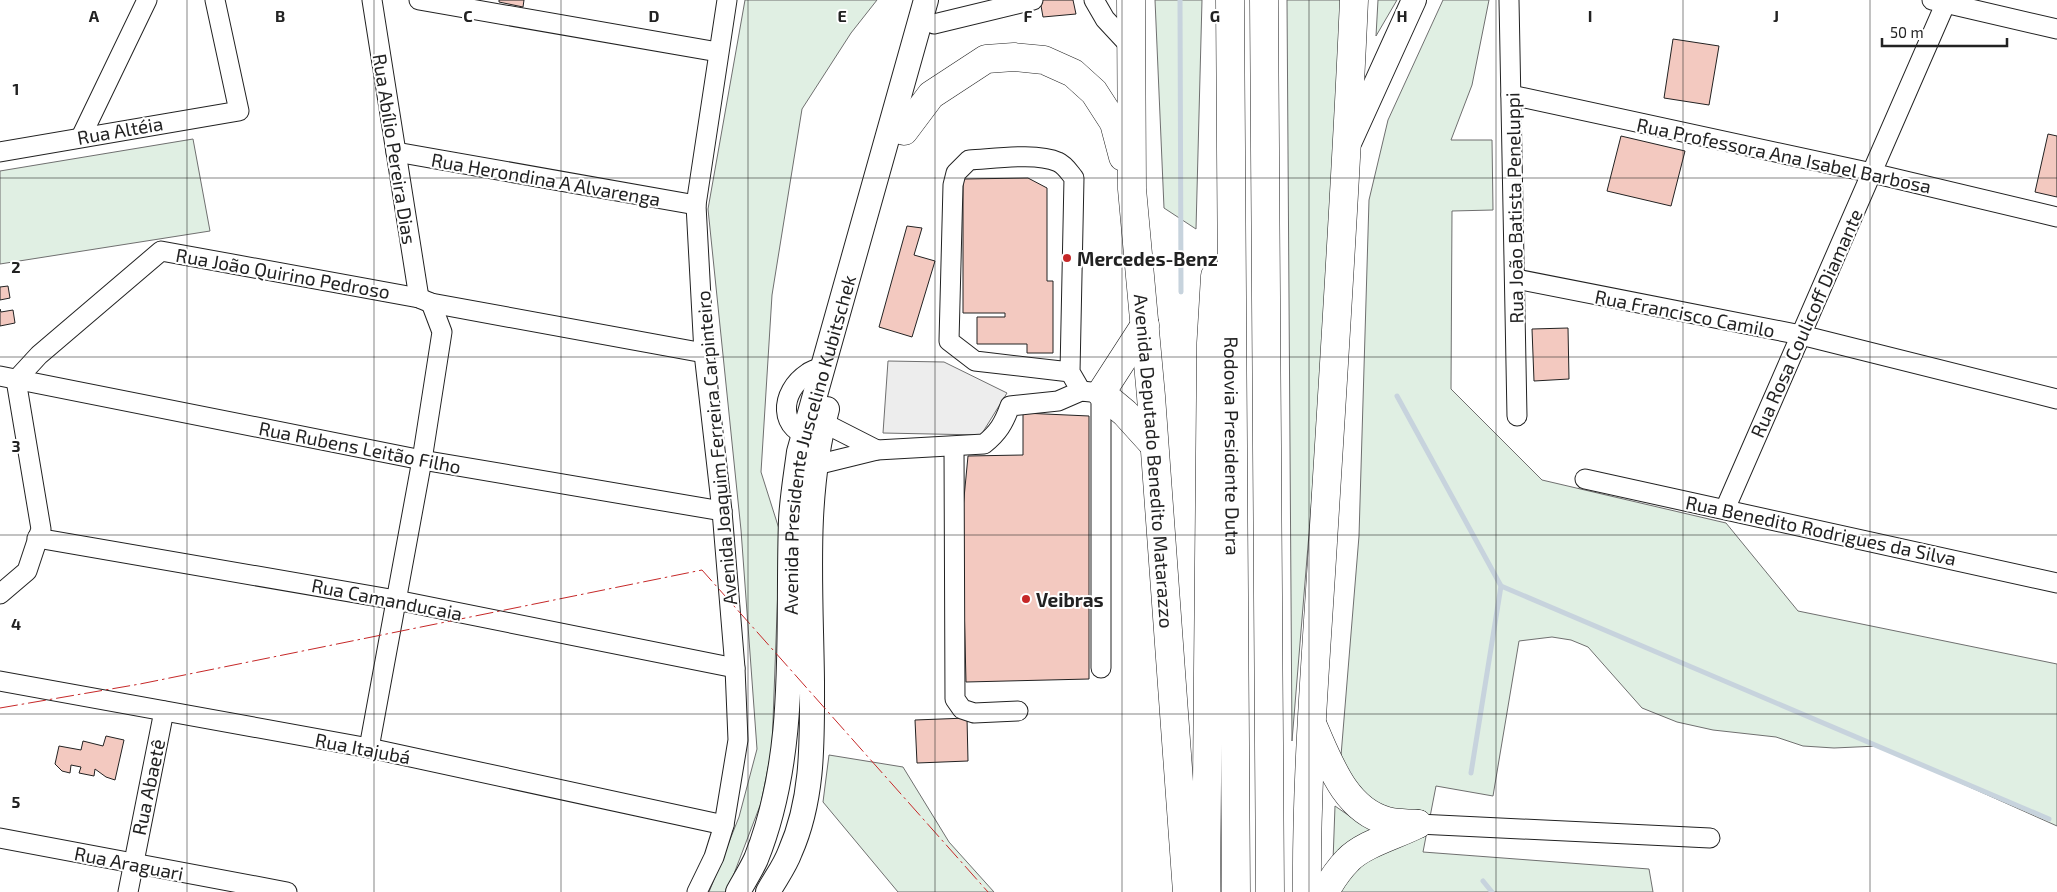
<svg xmlns="http://www.w3.org/2000/svg" width="2057" height="892" viewBox="0 0 2057 892" font-family="'Exo 2',sans-serif">
	<style>
		.green { fill: #e0efe3; stroke: #6f6f6f }
		.parking { fill: #ededed; stroke: #6f6f6f }
		.lines { fill: none; stroke-linecap: round; stroke-linejoin: round }
		.stream { stroke: #c7d3dd; stroke-width: 5 }
		.building { fill: #f3c9c0; stroke: #222 }
		.minor-casing { stroke: #222; stroke-width: 21 }
		.major-casing { stroke: #222; stroke-width: 26 }
		.highway-casing { stroke: #222; stroke-width: 29 }
		.minor { stroke: #fff; stroke-width: 19 }
		.major { stroke: #fff; stroke-width: 24 }
		.highway { stroke: #fff; stroke-width: 28 }
		.power { stroke: #c62828; stroke-width: 1; stroke-dasharray: 18 4 2.5 4; stroke-linecap: butt }
		.grid { fill: none; stroke: #222; stroke-width: 1; stroke-opacity: 0.55 }
		.poi-dot { fill: #c62828; stroke: #fff; stroke-width: 2 }
		.labels { text-anchor: middle; dominant-baseline: central; stroke-width: 4; stroke-linejoin: round; paint-order: stroke }
		.street-label { font-size: 19px; fill: #222; stroke: #fff }
		.poi-label { font-size: 19px; font-weight: bold; fill: #222; stroke: #fff; text-anchor: start }
		.grid-label { font-size: 16px; text-anchor: middle; font-weight: bold; fill: #222; stroke: #fff; stroke-width: 4; stroke-linejoin: round; paint-order: stroke }
	</style>
	<rect width="100%" height="100%" fill="#fff"/>
	<g class="green">
		<path d="M745 0H877L851 33 802 109 772 295 761 472 780 532 772 748 761 803 727 892H709L739 817 757 749 741 530 708 209Z"/>
		<path d="M1155 0H1202L1196 229 1164 208Z"/>
		<path d="M1287 0H1344L1346 82 1292 741Z"/>
		<path d="M1378 0H1397L1376 36Z"/>
		<path d="M1443 0H1489L1472 85 1451 140H1492L1493 210 1452 211 1451 389 1542 480 1726 523 1798 611 2057 664V826L1878 746 1834 748 1803 746 1776 737 1713 730 1677 722 1642 708 1588 647 1571 640 1552 637 1519 641 1493 796 1436 786 1429 822 1367 806 1340 768 1359 536 1369 200 1388 120Z"/>
		<path d="M193 139 210 231 0 264V171Z"/>
		<path d="M829 755 903 767 949 842 994 892H898L823 802Z"/>
		<path d="M1335 806 1361 824 1383 835 1333 861Z"/>
		<path d="M1428 826 1423 852 1649 869 1653 892H1336L1344 873Z"/>
	</g>
	<path class="parking" d="M888 361 944 362 1007 393 981 435 883 433Z"/>
	<g class="lines">
		<g class="stream">
			<path d="M1180 0 1181 292"/>
			<path d="M1397 396 1501 586 1471 773"/>
			<path d="M1501 586 2049 819"/>
			<path d="M1483 881 1492 892"/>
		</g>
	</g>
	<g class="building">
		<path d="M499 0H524L523 7 499 2Z"/>
		<path d="M1040 0H1073L1076 14 1043 17Z"/>
		<path d="M1673 39 1719 46 1709 105 1664 98Z"/>
		<path d="M2048 134 2057 136V197L2035 192Z"/>
		<path d="M1621 136 1685 151 1671 206 1607 191Z"/>
		<path d="M1028 178 1047 188V281H1053V353H1027V344H977V317H1005V313H963V179Z"/>
		<path d="M907 226 922 228 914 255 935 261 912 337 879 327Z"/>
		<path d="M8 286 10 298 0 300V287Z"/>
		<path d="M0 309 1 312 13 310 15 323 0 326Z"/>
		<path d="M1568 328 1569 379 1534 381 1532 329Z"/>
		<path d="M1023 413 1089 416V679L966 682 962 519 968 456 1023 455Z"/>
		<path d="M967 718 968 761 917 763 915 720Z"/>
		<path d="M106 736 124 740 115 780 106 777 95 769 94 776 79 773 81 767 71 765 70 773 62 771 55 764 59 746 81 750 83 741 103 746Z"/>
	</g>
	<g class="lines">
		<defs>
			<g id="minor">
				<path d="M372 0 419 298"/>
				<path d="M419 0 718 52"/>
				<path d="M1094 0 1105 19 1131 47"/>
				<path d="M1509 0 1517 416"/>
				<path d="M1932 0 2057 29"/>
				<path d="M934 24 1033 0"/>
				<path d="M1511 95 1872 173 2057 217"/>
				<path d="M81 137 147 0"/>
				<path d="M0 152 239 111 215 0"/>
				<path d="M396 152 696 205"/>
				<path d="M1516 279 1801 335 2057 399"/>
				<path d="M1070 372 975 361 949 341 953 185 956 173 969 160C992 159 1037 152 1058 162 1065 165 1069 172 1074 178L1070 372 1081 391"/>
				<path d="M0 376 422 460 722 511"/>
				<path d="M824 423 877 450"/>
				<path d="M816 438C777 432 779 392 808 373 812 370 818 369 822 367"/>
				<path d="M954 447 955 699 962 709 974 713 1018 711"/>
				<path d="M816 465 877 450 984 444C998 433 1004 423 1010 406L1058 401 1081 391 1101 393V668"/>
				<path d="M1585 479 2057 583"/>
				<path d="M1725 509 1947 0"/>
				<path d="M37 538 396 600 735 668"/>
				<path d="M0 594 27 571 41 529 16 380 39 355 161 251 419 298 431 303 704 353"/>
				<path d="M0 681 369 748 724 825"/>
				<path d="M369 748 422 460 442 332 431 303"/>
				<path d="M1418 824 1710 838"/>
				<path d="M0 838 287 892"/>
				<path d="M128 892 164 711"/>
				<path d="M697 892 714 857 724 825 738 740 735 668 722 511 704 353 696 205 727 0"/>
			</g>
			<g id="major">
				<path d="M1350 141 1414 0"/>
				<path id="s1" d="M738 892C744 881 751 870 756 859 799 752 787 633 791 520 792 498 796 475 799 452L926 0"/>
				<path d="M768 892C775 879 785 866 790 852 814 798 812 739 812 681 811 590 803 497 827 409"/>
			</g>
			<g id="highway">
				<path id="s2" d="M1131 0 1132 189 1151 396 1187 892"/>
				<path id="s3" d="M1230 0 1236 892"/>
				<path d="M1264 0 1270 892"/>
				<path d="M904 131 931 95 986 59 1014 57 1044 60 1073 73 1094 92 1114 123 1123 157"/>
				<path d="M1145 325 1101 393 1125 413 1154 445"/>
				<path d="M1313 726C1329 762 1345 810 1387 821 1397 824 1408 823 1418 824"/>
				<path d="M1206 892 1211 343 1215 276"/>
				<path d="M1307 892C1306 775 1316 659 1323 542 1334 362 1346 181 1354 0"/>
				<path d="M1325 892C1331 881 1339 869 1348 860 1363 844 1397 835 1418 824"/>
			</g>
		</defs>
		<use href="#minor" class="minor-casing"/>
		<use href="#major" class="major-casing"/>
		<use href="#highway" class="highway-casing"/>
		<use href="#minor" class="minor"/>
		<use href="#major" class="major"/>
		<use href="#highway" class="highway"/>
		<path class="power" d="M0 708 140 684 702 570 988 892"/>
	</g>
	<path class="grid" d="M187 0V892M374 0V892M561 0V892M748 0V892M935 0V892M1122 0V892M1309 0V892M1496 0V892M1683 0V892M1870 0V892M0 178H2057M0 357H2057M0 535H2057M0 714H2057"/>
	<g class="poi-dot">
		<circle cx="1067" cy="258" r="5"/>
		<circle cx="1026" cy="599" r="5"/>
	</g>
	<g class="labels">
		<g class="street-label">
			<text transform="translate(120 130) rotate(-10)">Rua Altéia</text>
			<text transform="translate(395 149) rotate(81)">Rua Abílio Pereira Dias</text>
			<text transform="translate(1784 155) rotate(12)">Rua Professora Ana Isabel Barbosa</text>
			<text transform="translate(546 179) rotate(10)">Rua Herondina A Alvarenga</text>
			<text transform="translate(1514 208) rotate(-91)">Rua João Batista Peneluppi</text>
			<text transform="translate(283 273) rotate(10)">Rua João Quirino Pedroso</text>
			<text transform="translate(1685 313) rotate(11)">Rua Francisco Camilo</text>
			<text transform="translate(1806 323) rotate(-66)">Rua Rosa Coulicoff Diamante</text>
			<text stroke="none"><textPath href="#s1" startOffset="459">Avenida Presidente Juscelino Kubitschek</textPath></text>
			<text stroke="none"><textPath href="#s3" startOffset="446">Rodovia Presidente Dutra</textPath></text>
			<text transform="translate(360 447) rotate(11)">Rua Rubens Leitão Filho</text>
			<text transform="translate(716 448) rotate(-95)">Avenida Joaquim Ferreira Carpinteiro</text>
			<text stroke="none"><textPath href="#s2" startOffset="462">Avenida Deputado Benedito Matarazzo</textPath></text>
			<text transform="translate(1821 530) rotate(12)">Rua Benedito Rodrigues da Silva</text>
			<text transform="translate(387 599) rotate(11)">Rua Camanducaia</text>
			<text transform="translate(363 748) rotate(11)">Rua Itajubá</text>
			<text transform="translate(148 787) rotate(-78)">Rua Abaetê</text>
			<text transform="translate(129 863) rotate(11)">Rua Araguari</text>
		</g>
		<g class="poi-label">
			<text x="1077" y="258">Mercedes-Benz</text>
			<text x="1036" y="599">Veibras</text>
		</g>
	</g>
	<g class="grid-label">
		<text x="94" y="22">A</text>
		<text x="280" y="22">B</text>
		<text x="468" y="22">C</text>
		<text x="654" y="22">D</text>
		<text x="842" y="22">E</text>
		<text x="1028" y="22">F</text>
		<text x="1215" y="22">G</text>
		<text x="1402" y="22">H</text>
		<text x="1590" y="22">I</text>
		<text x="1776" y="22">J</text>
		<text x="16" y="95">1</text>
		<text x="16" y="273">2</text>
		<text x="16" y="452">3</text>
		<text x="16" y="630">4</text>
		<text x="16" y="808">5</text>
	</g>
	<path d="M1882 38v8h125v-8" fill="none" stroke="#222222" stroke-width="2.5"/>
	<text x="1890" y="38" font-size="15" fill="#222222" stroke="#ffffff" stroke-width="4" paint-order="stroke">50 m</text>
</svg>
